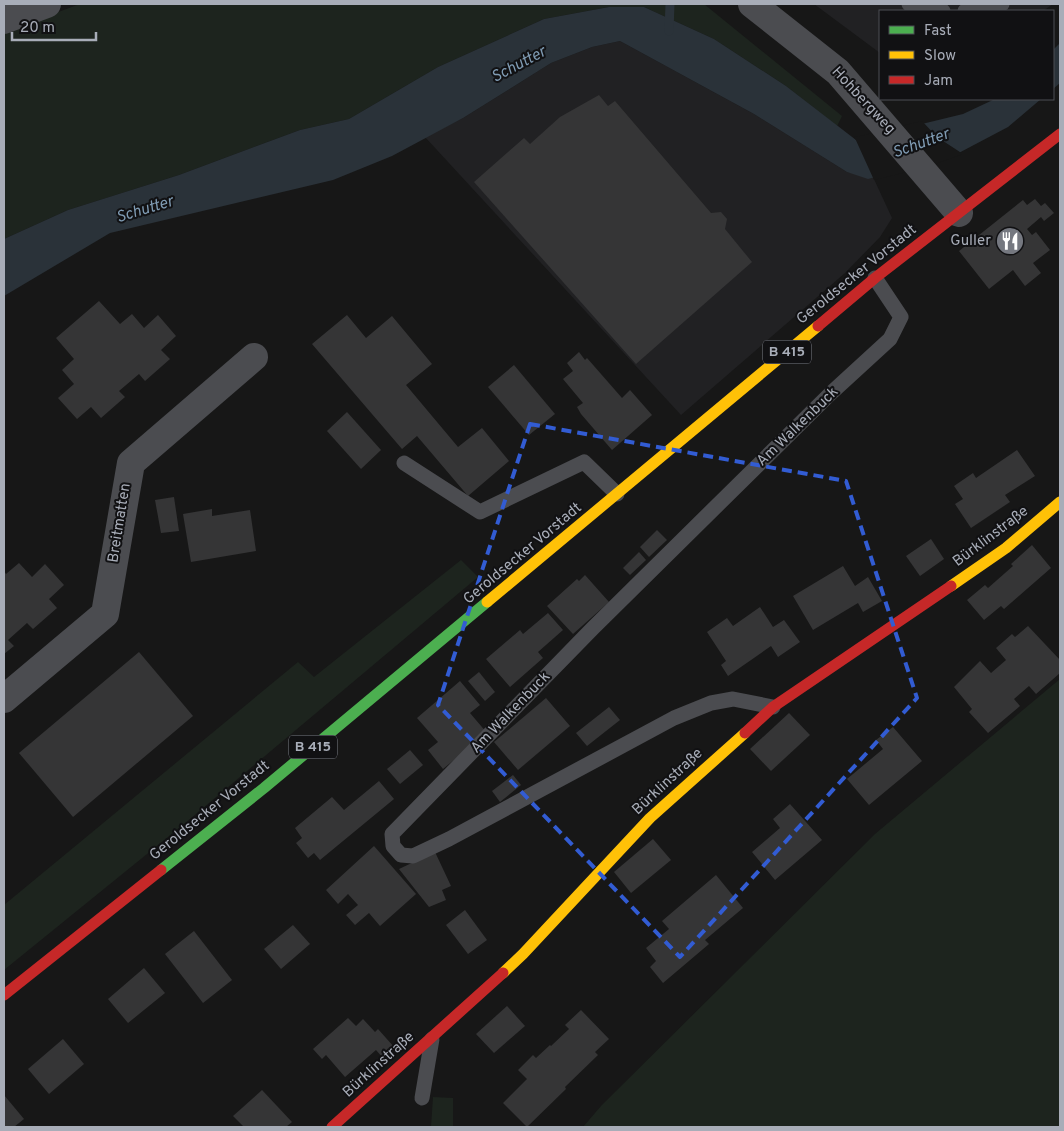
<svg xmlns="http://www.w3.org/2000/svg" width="1064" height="1131" viewBox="0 0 1064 1131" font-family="Overpass,sans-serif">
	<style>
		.built { fill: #212123 }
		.green { fill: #1d241e }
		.water { fill: #2a3239 }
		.pier { fill: #171717 }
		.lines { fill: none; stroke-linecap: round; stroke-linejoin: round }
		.stream { stroke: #2a3239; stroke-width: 9 }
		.building { fill: #353536 }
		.lane { stroke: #4b4c50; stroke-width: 15 }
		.street { stroke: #4b4c50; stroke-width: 28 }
		.fast { stroke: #4caf50; stroke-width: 11 }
		.slow { stroke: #ffc107; stroke-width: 11 }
		.jam { stroke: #c62828; stroke-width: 11 }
		.marked { fill: none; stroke: #325cd3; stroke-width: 4; stroke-dasharray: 10 6; stroke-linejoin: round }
		.labels { text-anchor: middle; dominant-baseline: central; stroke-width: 4; stroke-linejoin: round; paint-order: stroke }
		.shield { fill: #111113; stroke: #7b7e86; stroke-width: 1 }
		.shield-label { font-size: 14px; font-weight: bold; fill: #a8adb8 }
		.street-label { font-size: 15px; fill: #a8adb8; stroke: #111113 }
		.poi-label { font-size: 15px; fill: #a8adb8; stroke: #111113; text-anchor: end }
		.water-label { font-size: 16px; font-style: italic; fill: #7f9bb3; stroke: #111113 }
	</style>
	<rect width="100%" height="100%" fill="#171717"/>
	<g class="built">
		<path d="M814 4H1053L1043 11H880V53Z"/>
		<path d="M620 41 754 114 847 172 873 177 892 218 880 237 845 273 681 415 425 137 463 118 551 63 592 47Z"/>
	</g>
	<g class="green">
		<path d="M80 4H704L842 116 837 126 786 86 714 39 644 7H609L544 19 438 67 349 119 300 130 179 175 68 210 4 239V32Z"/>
		<path d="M461 560 478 577 184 824 4 970V905L298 662 314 677Z"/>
		<path d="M1060 679V1127H583L601 1106 875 834Z"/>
		<path d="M433 1097 453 1098V1127H431Z"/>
	</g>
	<g class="water">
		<path d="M609 7H644L714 39 786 86 856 140 963 114 995 99H1041L1008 127 953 156 868 179 847 172 754 114 620 41 592 47 551 63 463 118 392 156 333 180 110 233 4 296V239L68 210 179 175 300 130 349 119 438 67 544 19Z"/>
		<path d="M1060 43V83L1053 89V50Z"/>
	</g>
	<path class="pier" d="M922 121 937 137 963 154 927 167 874 180 854 136 856 137Z"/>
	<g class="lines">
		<path class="stream" d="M669 31 670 4"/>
	</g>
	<g class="building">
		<path d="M599 95 608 106 615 101 711 213 721 212 727 219 725 229 752 262 636 364 474 182 524 138 530 144 560 117Z"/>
		<path d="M1035 199 1041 206 1045 203 1054 213 1044 221 1041 217 1027 229 1032 235 1036 232 1050 250 1033 263 1041 273 1025 286 1013 270 989 289 959 251 1023 200 1027 205Z"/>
		<path d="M99 301 120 324 132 314 144 328 158 315 176 336 161 350 170 359 145 381 139 374 119 391 125 397 101 418 91 407 77 419 58 398 74 384 62 370 74 359 56 338Z"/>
		<path d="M347 315 366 338 392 316 432 364 406 385 458 447 482 428 509 461 468 496 417 436 402 449 312 344Z"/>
		<path d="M579 352 585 360 587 358 622 398 630 390 652 415 612 450 581 414 577 407 583 403 563 379 573 371 567 363Z"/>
		<path d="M514 365 555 414 529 435 488 387Z"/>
		<path d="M347 412 381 450 361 469 327 431Z"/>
		<path d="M1017 450 1035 476 1005 495 1010 502 971 528 955 504 963 499 954 486 973 473 976 478Z"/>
		<path d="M174 497 179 531 161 533 155 500Z"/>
		<path d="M212 509V516L250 510 256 551 191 562 183 514Z"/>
		<path d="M657 530 667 540 649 557 640 547Z"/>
		<path d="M931 539 944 559 920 576 906 556Z"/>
		<path d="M1032 545 1051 568 1004 609 1001 606 984 620 967 600 985 585 988 588 1013 566 1011 564Z"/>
		<path d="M639 552 646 560 630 575 623 568Z"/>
		<path d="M19 563 32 577 45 564 64 585 49 599 57 608 33 629 27 623 8 640 14 646 4 654V571L6 574Z"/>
		<path d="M843 566 855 586 868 577 882 601 863 612 858 603 813 630 793 596Z"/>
		<path d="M585 575 609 602 573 634 547 606 577 579 579 581Z"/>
		<path d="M760 607 773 627 784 620 800 642 778 657 771 646 728 676 721 665 726 661 707 632 727 618 733 626Z"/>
		<path d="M548 613 563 630 538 652 543 658 510 687 486 659 520 630 523 634Z"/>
		<path d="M1028 626 1060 660V673L1036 694 1029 686 1014 699 1020 706 988 733 969 712 972 709 954 687 980 661 991 673 1006 660 996 648 1012 634 1015 637Z"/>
		<path d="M139 652 193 716 73 817 19 753Z"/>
		<path d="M479 672 495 692 485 701 468 681Z"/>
		<path d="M460 681 480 705 470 713 487 733 443 769 428 750 438 742 417 718Z"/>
		<path d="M546 698 570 726 518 770 494 742Z"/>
		<path d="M609 707 620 720 587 746 576 733Z"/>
		<path d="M789 713 810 735 771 771 750 749Z"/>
		<path d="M893 727 922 761 869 805 847 779 883 749 876 740Z"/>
		<path d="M410 750 423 765 400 784 387 769Z"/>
		<path d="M513 775 521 785 500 802 492 791Z"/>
		<path d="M379 781 394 799 320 860 314 853 308 858 296 843 302 838 295 828 332 797 344 810Z"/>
		<path d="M790 804 822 840 775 880 752 852 780 828 773 819Z"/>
		<path d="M653 839 671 860 631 893 614 872Z"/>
		<path d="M374 846 416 894 380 926 369 913 355 925 346 915 358 905 348 894 338 904 326 890Z"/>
		<path d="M435 852 451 886 442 890 446 900 429 907 399 869Z"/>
		<path d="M716 875 743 908 705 940 709 944 663 983 650 967 656 961 646 948 669 929 662 921Z"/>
		<path d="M465 910 487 940 468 954 446 925Z"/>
		<path d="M293 925 310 944 281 969 264 949Z"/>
		<path d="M194 931 232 980 203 1003 165 954Z"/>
		<path d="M144 968 165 993 128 1023 108 999Z"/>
		<path d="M507 1006 525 1026 494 1053 476 1034Z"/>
		<path d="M581 1010 609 1039 595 1052 598 1055 565 1087 566 1089 527 1127 503 1103 527 1079 518 1070 533 1055 536 1058 550 1045 551 1046 569 1029 565 1025Z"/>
		<path d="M348 1018 356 1026 363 1019 375 1032 378 1029 394 1047 383 1058 376 1050 345 1077 326 1055 322 1059 313 1049Z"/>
		<path d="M63 1039 84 1064 49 1094 28 1069Z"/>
		<path d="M262 1090 292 1122 286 1127H244L233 1116Z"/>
		<path d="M4 1095 24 1119 14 1127H4Z"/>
	</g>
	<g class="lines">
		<g class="lane">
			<path d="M909 4 943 11"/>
			<path d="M965 11 991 9 1002 4"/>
			<path d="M404 463 480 512 584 462 617 494"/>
			<path d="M773 707 733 699 711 703 674 718 449 839 413 856 401 855 393 846 392 834 593 628 830 394 890 339 901 317 875 278"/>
			<path d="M422 1098 432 1039"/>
		</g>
		<g class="street">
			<path d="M752 4 838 72 959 213"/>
			<path d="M4 20 47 4"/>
			<path d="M4 699 105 614 131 463 254 357"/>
		</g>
		<path class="fast" d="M161 870 264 788 487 602"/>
		<g class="slow">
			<path d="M951 586 1006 548 1060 502"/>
			<path d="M487 602 818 326"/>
			<path d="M503 973 523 954 650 818 745 733"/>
		</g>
		<g class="jam">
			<path d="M818 326 875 278 1060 134"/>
			<path d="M745 733 773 707 951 586"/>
			<path d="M4 995 161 870"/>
			<path d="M332 1127 503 973"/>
		</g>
	</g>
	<path class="marked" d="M530 424 846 481 917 698 680 957 438 705Z"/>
	<defs>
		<symbol id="restaurant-disc" viewBox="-11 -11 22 22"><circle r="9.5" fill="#757880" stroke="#111113"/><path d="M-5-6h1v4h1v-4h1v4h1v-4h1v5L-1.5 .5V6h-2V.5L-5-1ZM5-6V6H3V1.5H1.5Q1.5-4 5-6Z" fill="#fff"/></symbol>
	</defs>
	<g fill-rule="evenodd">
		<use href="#restaurant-disc" x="994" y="225" width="32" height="32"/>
	</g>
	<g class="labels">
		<g class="shield">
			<rect x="763" y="340.5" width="48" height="23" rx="4"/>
			<rect x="289" y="735.5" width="48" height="23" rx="4"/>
		</g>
		<g class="shield-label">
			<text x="787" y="352">B 415</text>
			<text x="313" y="747">B 415</text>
		</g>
		<g class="street-label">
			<text transform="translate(863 101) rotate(47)">Hohbergweg</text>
			<text transform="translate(857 275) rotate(-39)">Geroldsecker Vorstadt</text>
			<text transform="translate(798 427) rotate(-44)">Am Walkenbuck</text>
			<text transform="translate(120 523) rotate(-81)">Breitmatten</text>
			<text transform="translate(991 537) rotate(-37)">Bürklinstraße</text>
			<text transform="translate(523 554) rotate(-40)">Geroldsecker Vorstadt</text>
			<text transform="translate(511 713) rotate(-46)">Am Walkenbuck</text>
			<text transform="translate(668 782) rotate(-43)">Bürklinstraße</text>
			<text transform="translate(210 811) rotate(-39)">Geroldsecker Vorstadt</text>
			<text transform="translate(379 1065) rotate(-42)">Bürklinstraße</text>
		</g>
		<g class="poi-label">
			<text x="991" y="241">Guller</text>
		</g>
		<g class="water-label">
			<text transform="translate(519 65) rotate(-28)">Schutter</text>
			<text transform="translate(921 144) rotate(-20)">Schutter</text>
			<text transform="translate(145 210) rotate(-17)">Schutter</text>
		</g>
	</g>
	<rect width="1064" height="1131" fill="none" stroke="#a8adb8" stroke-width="10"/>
	<rect x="879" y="10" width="175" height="90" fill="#111113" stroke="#4d4f55"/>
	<rect x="889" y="26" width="25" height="8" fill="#4caf50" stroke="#4d4f55"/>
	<text x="924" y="35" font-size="15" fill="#a8adb8">Fast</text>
	<rect x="889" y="51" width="25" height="8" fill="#ffc107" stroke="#4d4f55"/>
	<text x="924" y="60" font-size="15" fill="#a8adb8">Slow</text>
	<rect x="889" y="76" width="25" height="8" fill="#c62828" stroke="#4d4f55"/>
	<text x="924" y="85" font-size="15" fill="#a8adb8">Jam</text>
	<path d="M12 32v8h84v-8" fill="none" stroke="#a8adb8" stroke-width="2.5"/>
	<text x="20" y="32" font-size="15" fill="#a8adb8" stroke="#111113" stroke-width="4" paint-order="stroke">20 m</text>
</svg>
